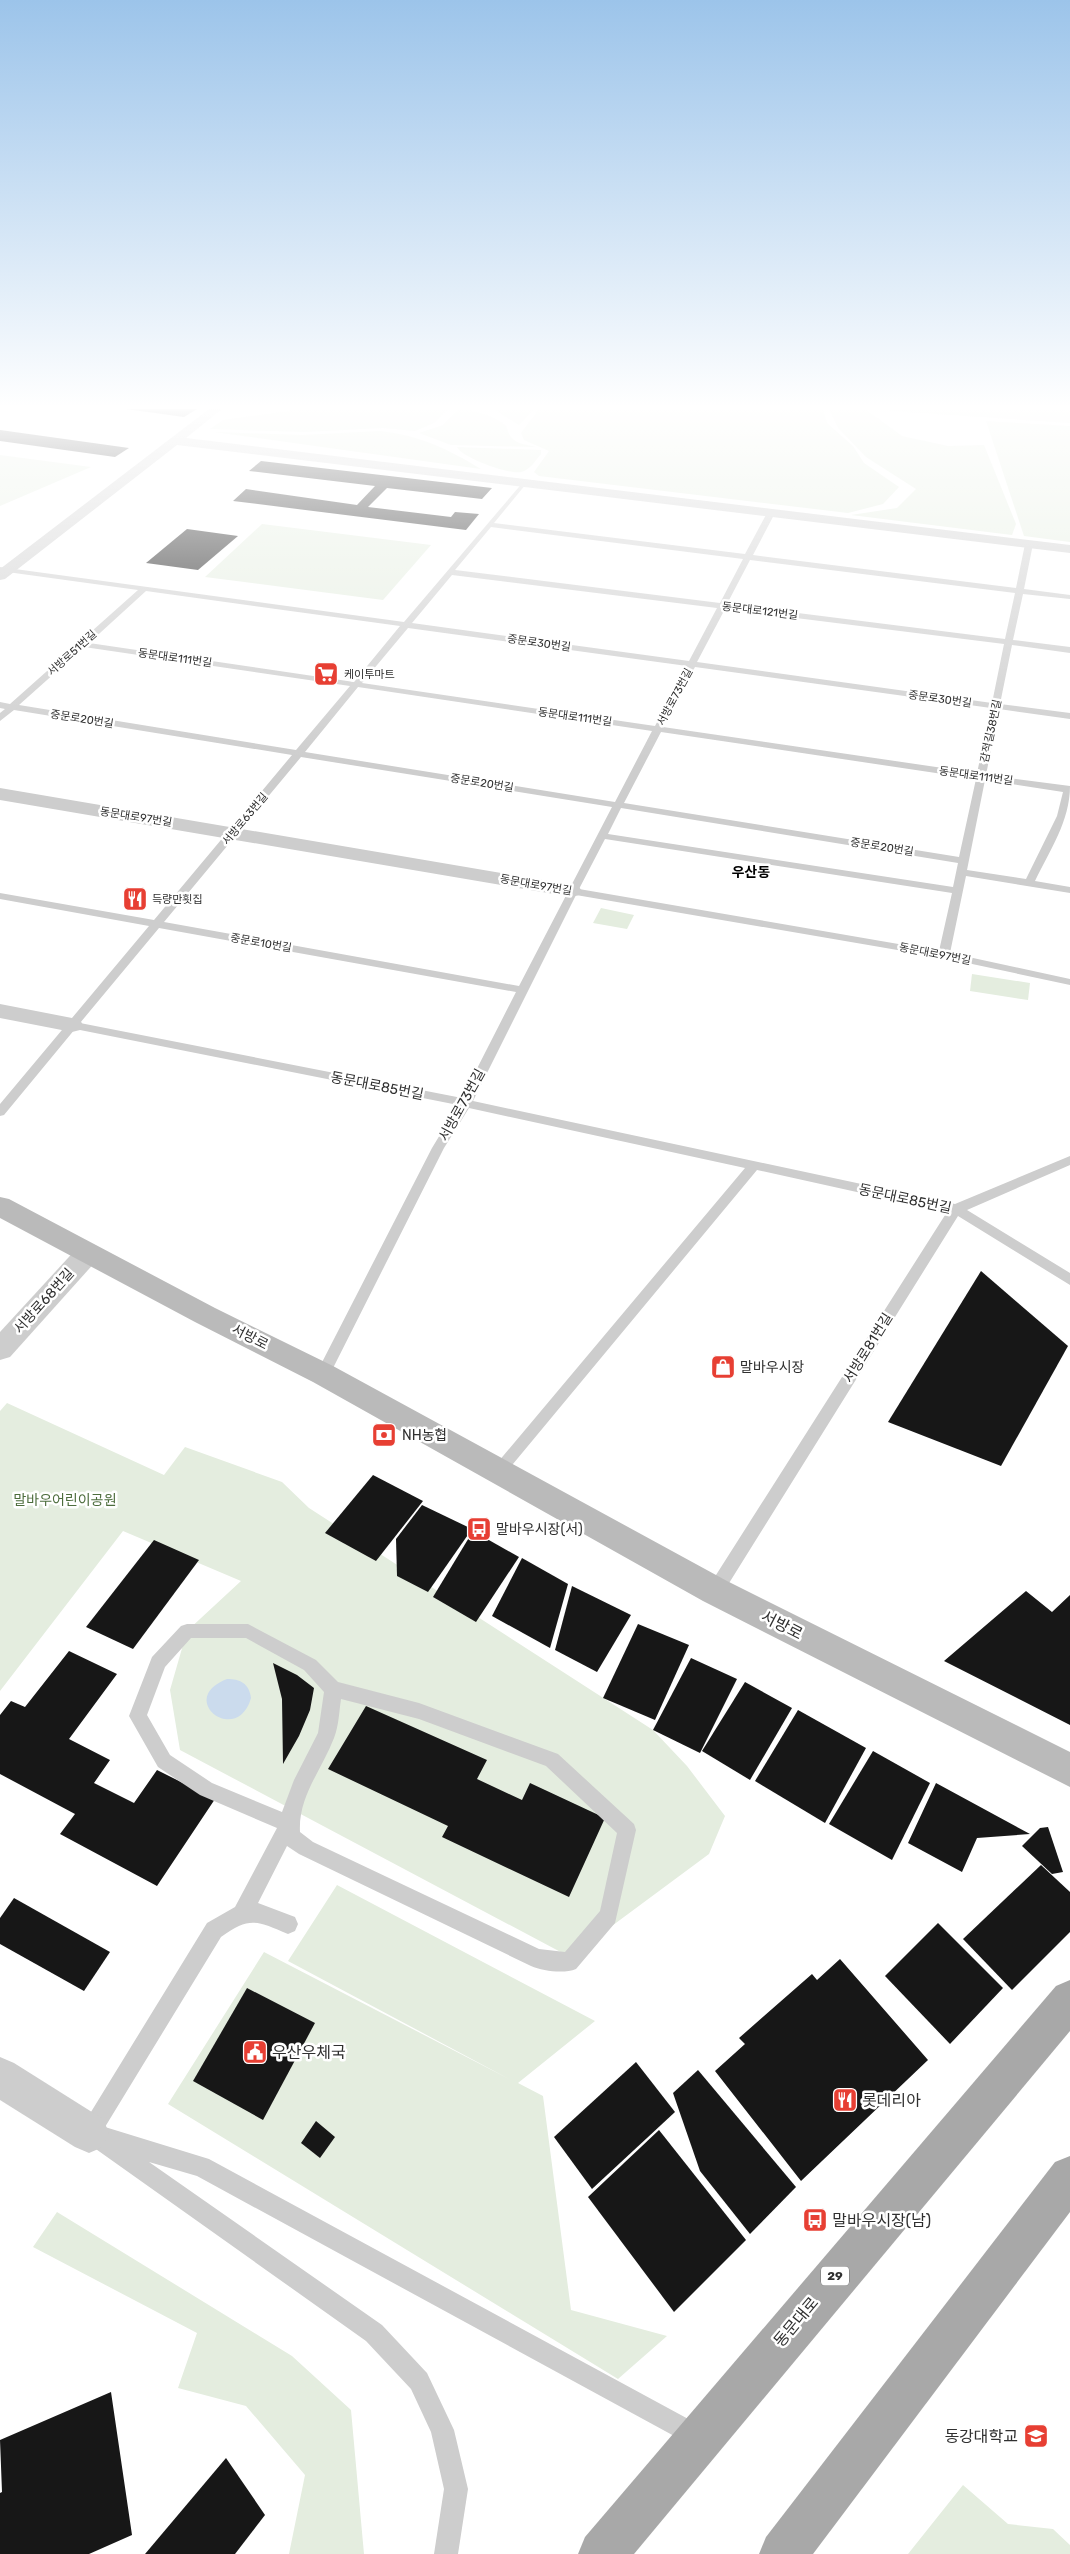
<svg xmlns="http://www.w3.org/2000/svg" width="1070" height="2554" viewBox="0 0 1070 2554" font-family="Rubik,'Noto Sans KR',sans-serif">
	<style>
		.green { fill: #e4eddf }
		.water { fill: #cbdbed }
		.building { fill: #171717 }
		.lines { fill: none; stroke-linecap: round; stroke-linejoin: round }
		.lane { fill: #cdcdcd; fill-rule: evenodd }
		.street { fill: #cdcdcd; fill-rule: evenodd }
		.secondary { fill: #bababa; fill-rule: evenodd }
		.primary { fill: #a8a8a8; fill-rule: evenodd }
		.labels { text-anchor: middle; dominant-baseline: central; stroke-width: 5; stroke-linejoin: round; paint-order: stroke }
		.far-street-label { font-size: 11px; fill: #303030; stroke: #fff }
		.far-poi-label { font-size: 11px; fill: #303030; stroke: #fff; text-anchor: start }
		.shield { fill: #fff; stroke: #6e6e6e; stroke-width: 1 }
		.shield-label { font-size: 12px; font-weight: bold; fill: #303030 }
		.far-quarter-label { font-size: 14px; font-weight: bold; fill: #000; stroke: #fff }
		.street-label { font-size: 14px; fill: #303030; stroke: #fff }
		.poi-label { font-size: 14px; fill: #303030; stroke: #fff; text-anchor: start }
		.park-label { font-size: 14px; fill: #4d6d3d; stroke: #fff }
		.near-street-label { font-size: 16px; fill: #303030; stroke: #fff }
		.near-poi-label { font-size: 16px; fill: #303030; stroke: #fff; text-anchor: start }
	</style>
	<rect width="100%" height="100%" fill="#fff"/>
	<g class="green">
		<path d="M301 409H448L434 423 415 431 383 428 305 432 210 429 223 420Z"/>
		<path d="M458 409C470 409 497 416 506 426 508 429 508 434 511 437 516 444 528 445 536 447L451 445 419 433 443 425Z"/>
		<path d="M493 409H535L519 425Z"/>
		<path d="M539 409H823L827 423 853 446 864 463 899 487 883 504 848 513 539 476 534 472 549 451 524 440 521 433Z"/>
		<path d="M829 409H865L902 436 948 446 984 445 1016 524 1012 535 851 515 897 508 916 489 866 457 838 428Z"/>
		<path d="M890 409H1070V423L890 411Z"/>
		<path d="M986 421 1070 426V542L1024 536Z"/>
		<path d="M380 431C421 436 446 448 481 469L214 432 302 435Z"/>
		<path d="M457 447 541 450V454C535 461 530 470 521 472 509 475 461 457 457 447Z"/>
		<path d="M0 455 91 467 0 506Z"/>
		<path d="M262 524 431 545 383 600 205 577Z"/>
		<path d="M601 908 634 915 627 929 593 923Z"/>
		<path d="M972 974 1030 983 1028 1000 970 991Z"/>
		<path d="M7 1403 164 1475 185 1447 282 1482 309 1508 653 1730 687 1766 725 1816 709 1854 570 1957 180 1750 170 1690 187 1631 241 1581 123 1531 0 1691V1411Z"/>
		<path d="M337 1885 595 2021 518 2083 543 2096 571 2310 667 2336 618 2379 168 2104 264 1952 511 2080 288 1961Z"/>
		<path d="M57 2212 292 2356 351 2410 364 2554H289L305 2475 246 2406 178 2388 197 2333 33 2247Z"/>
		<path d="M963 2485 1008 2524 1053 2529 1070 2545V2554H908Z"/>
	</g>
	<path class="water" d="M227 1679C240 1679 249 1683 251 1698 237 1747 175 1699 227 1679Z"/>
	<g class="building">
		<path d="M126 409H197L184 417Z"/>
		<path d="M0 430 129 448 115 457 0 441Z"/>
		<path d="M261 461 492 488 482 499 387 488 368 507 451 517 455 512 479 514 466 530 233 501 246 489 357 505 375 486 249 471Z"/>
		<path d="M187 529 238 536 198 570 146 563Z"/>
		<path d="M981 1271 1068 1346 1001 1466 888 1422Z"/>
		<path d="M373 1475 423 1501 376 1561 325 1533Z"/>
		<path d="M422 1505 472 1529 428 1592 397 1576 396 1539Z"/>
		<path d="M473 1531 519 1557 476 1622 433 1597Z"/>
		<path d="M154 1540 199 1560 133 1649 86 1627Z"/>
		<path d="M522 1558 568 1584 550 1648 492 1616Z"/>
		<path d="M572 1586 631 1615 597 1672 555 1650Z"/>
		<path d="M1026 1591 1052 1612 1070 1595V1725L944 1661Z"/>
		<path d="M638 1624 689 1645 655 1720 603 1698Z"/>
		<path d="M69 1651 117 1674 69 1739 110 1760 94 1783 134 1803 157 1770 215 1799 157 1886 60 1834 75 1814 0 1774V1715L11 1701 25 1707Z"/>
		<path d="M691 1658 737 1679 700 1753 653 1730Z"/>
		<path d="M273 1663 297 1675 314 1688 310 1710 299 1736 283 1764 282 1699Z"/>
		<path d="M745 1682 792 1708 750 1780 702 1751Z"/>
		<path d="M366 1706 487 1760 477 1779 522 1800 530 1783 605 1818 569 1897 442 1837 448 1826 328 1769Z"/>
		<path d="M798 1710 866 1748 825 1823 755 1781Z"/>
		<path d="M873 1751 930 1783 892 1860 829 1824Z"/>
		<path d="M936 1783 1030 1834 977 1838 962 1872 908 1843Z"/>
		<path d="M1048 1827 1063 1872 1052 1874 1022 1846 1040 1828Z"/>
		<path d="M1041 1865 1070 1892V1932L1012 1990 963 1939Z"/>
		<path d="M14 1898 110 1952 84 1991 0 1944V1918Z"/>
		<path d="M938 1923 1003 1988 950 2044 885 1976Z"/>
		<path d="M840 1959 928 2060 801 2181 715 2071 745 2044 739 2038 812 1974 817 1980Z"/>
		<path d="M247 1988 315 2023 263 2120 193 2081Z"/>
		<path d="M636 2062 675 2112 592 2189 554 2137Z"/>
		<path d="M698 2070 796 2187 750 2234 700 2171 673 2093Z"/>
		<path d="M316 2121 335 2137 320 2158 301 2143Z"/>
		<path d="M659 2130 746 2240 674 2312 588 2197Z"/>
		<path d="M111 2392 132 2535 89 2554H0V2493L2 2492 0 2440Z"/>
		<path d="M226 2458 265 2515 235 2554H145Z"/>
	</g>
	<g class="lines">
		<g class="lane">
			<path d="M524 481 526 484 494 523 745 554 767 513 771 511 775 513 753 555 1016 588 1025 544 1029 542 1033 544 1024 589 1070 595V599L1023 594 1013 640 1070 647V653L1012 645 1000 704 1070 713V719L999 709 986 775 1070 786C1070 821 1050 850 1035 881L1070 887V893L966 876 950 953 1070 979V985L944 958 576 895 473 1101 955 1204 1070 1156V1165L967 1210 1070 1273V1285L958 1216 721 1596 715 1598 709 1596 707 1591 709 1586 947 1212 757 1170 503 1476 498 1478 493 1476 490 1472 493 1468 745 1168 469 1108 444 1148 328 1378H318L316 1374 432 1148 458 1105 75 1029 4 1115 0 1116V1104L149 926 0 899V893L154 920 292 755 14 710 0 721V713L5 709 0 708V702L10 704 138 590 0 571V567L404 622ZM491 527 743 559 720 603 455 570ZM750 560 1015 593 1005 639 727 604ZM452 575 717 608 689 661 412 623ZM146 591 400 626 354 682 89 643ZM725 609 1004 644 992 703 697 662ZM408 628 687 666 655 726 362 683ZM84 647 350 686 296 750 19 705ZM695 667 991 708 977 773 663 727ZM358 687 652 731 615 802 305 752ZM661 732 976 779 959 857 624 803ZM301 757 612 807 519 986 164 922ZM985 780 1063 792 1057 816 1026 879 967 870ZM621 808 958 863 953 887 608 834ZM605 839 952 893 939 951 579 889ZM159 928 516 992 462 1098 80 1023Z"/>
			<path d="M187 1624H248L316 1660 338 1682 419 1703 558 1754 634 1824 636 1830 615 1923 576 1969C564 1974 543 1971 531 1966L299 1854 287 1846 258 1903 295 1917 298 1924 295 1931 288 1934C257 1921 250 1916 221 1937L105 2127 209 2159 703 2427 707 2435 703 2443 695 2447 687 2443 197 2176 149 2162 382 2325 427 2373 454 2430 468 2489 458 2554H434L444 2489 431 2432 411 2389 366 2341 93 2147 91 2144 83 2140 80 2133 83 2125 207 1923 235 1907 277 1828 200 1795 158 1767 129 1716 152 1657 181 1626ZM191 1638H246L304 1670 324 1692 318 1733 294 1780 282 1812 212 1783 170 1755 147 1715 165 1667ZM341 1699 419 1719 546 1766 617 1833 600 1911 565 1952 539 1949 313 1842 300 1832C298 1796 322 1770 334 1738 339 1725 339 1712 341 1699Z"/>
		</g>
		<g class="street">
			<path d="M209 409H222L186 438 1070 545V553L177 445 5 579 0 580V569Z"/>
			<path d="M0 788 572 885 579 887 582 891 579 895 572 897 0 800Z"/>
			<path d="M0 1004 72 1018 80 1020 83 1025 80 1030 72 1032 0 1018Z"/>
			<path d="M88 1244 97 1246 101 1253 97 1260 10 1357 0 1360V1332L79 1246Z"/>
			<path d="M0 2057 14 2063 103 2119 109 2133 103 2147 89 2153 75 2147 0 2100Z"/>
		</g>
		<path class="secondary" d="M0 1197 9 1199 215 1308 333 1366 727 1581 1070 1752V1787L703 1601 313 1382 195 1322 0 1218Z"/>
		<g class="primary">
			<path d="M1070 1980V2031L634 2554H578L585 2537 1056 1986Z"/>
			<path d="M1070 2156V2212L813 2554H759L766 2537 1055 2162Z"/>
		</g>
	</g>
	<linearGradient id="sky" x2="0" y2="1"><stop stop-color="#9cc4ea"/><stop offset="0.53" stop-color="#fff"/><stop offset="1" stop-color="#fff" stop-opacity="0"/></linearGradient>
	<rect width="1070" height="766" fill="url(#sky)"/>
	<defs>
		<symbol id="supermarket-square" viewBox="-11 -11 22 22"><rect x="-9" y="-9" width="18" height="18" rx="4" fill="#e73f33" stroke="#fff"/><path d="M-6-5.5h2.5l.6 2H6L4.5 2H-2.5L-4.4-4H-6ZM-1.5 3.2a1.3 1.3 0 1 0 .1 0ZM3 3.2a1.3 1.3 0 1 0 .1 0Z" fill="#fff"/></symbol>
		<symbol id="restaurant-square" viewBox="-11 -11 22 22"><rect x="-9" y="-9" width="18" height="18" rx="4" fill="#e73f33" stroke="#fff"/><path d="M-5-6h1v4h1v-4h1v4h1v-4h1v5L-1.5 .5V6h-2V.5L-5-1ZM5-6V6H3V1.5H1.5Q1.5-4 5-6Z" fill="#fff"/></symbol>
		<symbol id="shop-square" viewBox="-11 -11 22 22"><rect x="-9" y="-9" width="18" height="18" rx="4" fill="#e73f33" stroke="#fff"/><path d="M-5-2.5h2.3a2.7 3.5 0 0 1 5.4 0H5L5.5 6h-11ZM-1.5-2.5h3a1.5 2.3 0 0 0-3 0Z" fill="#fff"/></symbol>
		<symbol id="bank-square" viewBox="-11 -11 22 22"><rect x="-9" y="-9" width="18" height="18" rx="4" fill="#e73f33" stroke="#fff"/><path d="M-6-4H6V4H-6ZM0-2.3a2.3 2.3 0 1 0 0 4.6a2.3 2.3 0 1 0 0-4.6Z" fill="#fff"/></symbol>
		<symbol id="bus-square" viewBox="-11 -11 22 22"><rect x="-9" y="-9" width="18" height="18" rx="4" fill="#e73f33" stroke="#fff"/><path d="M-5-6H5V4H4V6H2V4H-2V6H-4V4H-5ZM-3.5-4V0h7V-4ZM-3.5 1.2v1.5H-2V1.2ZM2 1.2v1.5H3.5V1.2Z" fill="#fff"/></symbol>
		<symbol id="civic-square" viewBox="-11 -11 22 22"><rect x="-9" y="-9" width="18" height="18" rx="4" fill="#e73f33" stroke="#fff"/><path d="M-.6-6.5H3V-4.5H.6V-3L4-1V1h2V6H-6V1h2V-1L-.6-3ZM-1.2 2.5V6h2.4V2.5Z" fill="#fff"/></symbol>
		<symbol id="university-square" viewBox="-11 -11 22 22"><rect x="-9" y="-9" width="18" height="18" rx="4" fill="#e73f33" stroke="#fff"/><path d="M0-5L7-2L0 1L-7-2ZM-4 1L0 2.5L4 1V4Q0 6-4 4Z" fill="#fff"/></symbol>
	</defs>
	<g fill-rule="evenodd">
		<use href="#supermarket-square" x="312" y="660" width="28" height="28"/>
		<use href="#restaurant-square" x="121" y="885" width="28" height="28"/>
		<use href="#shop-square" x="709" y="1353" width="28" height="28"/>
		<use href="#bank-square" x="370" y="1421" width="28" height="28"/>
		<use href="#bus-square" x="465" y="1515" width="28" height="28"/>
		<use href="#civic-square" x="241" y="2038" width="28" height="28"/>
		<use href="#restaurant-square" x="831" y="2086" width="28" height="28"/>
		<use href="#bus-square" x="801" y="2206" width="28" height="28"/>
		<use href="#university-square" x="1022" y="2422" width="28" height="28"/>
	</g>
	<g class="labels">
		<g class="far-street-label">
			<text transform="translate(760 611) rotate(7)">동문대로121번길</text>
			<text transform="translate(539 643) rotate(8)">중문로30번길</text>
			<text transform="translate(72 653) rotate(-42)">서방로51번길</text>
			<text transform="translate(175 658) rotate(8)">동문대로111번길</text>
			<text transform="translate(675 697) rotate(-62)">서방로73번길</text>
			<text transform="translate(940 699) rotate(8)">중문로30번길</text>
			<text transform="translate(575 717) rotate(8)">동문대로111번길</text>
			<text transform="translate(82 719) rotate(9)">중문로20번길</text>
			<text transform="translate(991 731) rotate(-78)">감적길38번길</text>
			<text transform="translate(976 776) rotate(8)">동문대로111번길</text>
			<text transform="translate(482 783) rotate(9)">중문로20번길</text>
			<text transform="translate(136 817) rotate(9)">동문대로97번길</text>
			<text transform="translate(245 819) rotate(-50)">서방로63번길</text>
			<text transform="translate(882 847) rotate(9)">중문로20번길</text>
			<text transform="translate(536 885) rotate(10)">동문대로97번길</text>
			<text transform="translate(261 943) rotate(10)">중문로10번길</text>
			<text transform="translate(935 954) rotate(11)">동문대로97번길</text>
		</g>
		<g class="far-poi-label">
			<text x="344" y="674">케이투마트</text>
			<text x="152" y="899">득량만횟집</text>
		</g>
		<rect class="shield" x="821" y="2266.5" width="28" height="19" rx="4"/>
		<g class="shield-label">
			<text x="835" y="2276">29</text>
		</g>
		<g class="far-quarter-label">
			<text x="751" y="872">우산동</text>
		</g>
		<g class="street-label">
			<text transform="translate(377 1086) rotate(11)">동문대로85번길</text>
			<text transform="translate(462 1105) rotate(-61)">서방로73번길</text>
			<text transform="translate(905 1199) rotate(12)">동문대로85번길</text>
			<text transform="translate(44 1301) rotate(-48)">서방로68번길</text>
			<text transform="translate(250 1337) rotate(27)">서방로</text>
			<text transform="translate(868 1348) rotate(-58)">서방로81번길</text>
		</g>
		<g class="poi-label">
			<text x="740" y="1367">말바우시장</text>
			<text x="402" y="1435">NH농협</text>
			<text x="496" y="1529">말바우시장(서)</text>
		</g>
		<g class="park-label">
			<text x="65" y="1500">말바우어린이공원</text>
		</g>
		<g class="near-street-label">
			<text transform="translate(782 1625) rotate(27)">서방로</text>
			<text transform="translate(796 2322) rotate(-50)">동문대로</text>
		</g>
		<g class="near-poi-label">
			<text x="272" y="2052">우산우체국</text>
			<text x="862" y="2100">롯데리아</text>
			<text x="832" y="2220">말바우시장(남)</text>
			<text x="1018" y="2436" text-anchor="end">동강대학교</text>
		</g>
	</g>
</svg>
